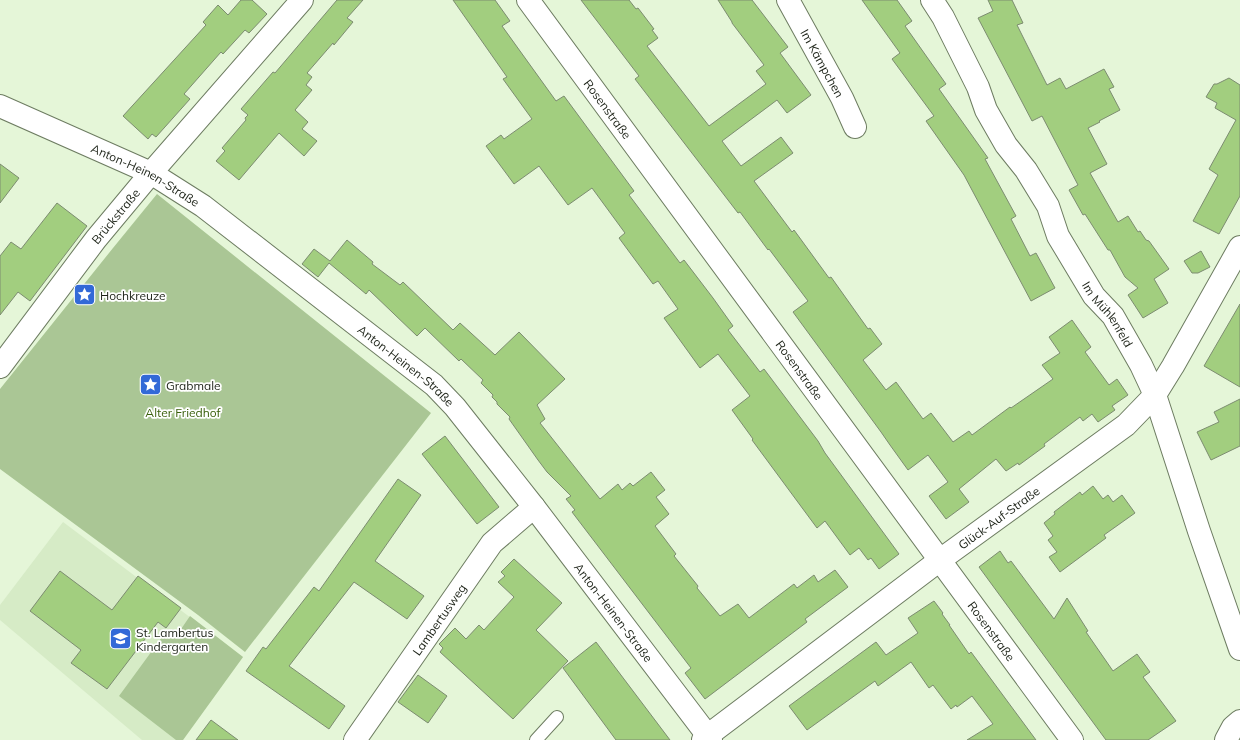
<svg xmlns="http://www.w3.org/2000/svg" width="1240" height="740" viewBox="0 0 1240 740" font-family="Mulish,sans-serif">
	<style>
		.built { fill: #d6ebc6 }
		.green { fill: #aac695 }
		.building { fill: #a2ce7f; stroke: #7c8c70 }
		.lines { fill: none; stroke-linecap: round; stroke-linejoin: round }
		.service-casing { stroke: #6d7c61; stroke-width: 14 }
		.minor-casing { stroke: #6d7c61; stroke-width: 24 }
		.tertiary-casing { stroke: #6d7c61; stroke-width: 24 }
		.service { stroke: #fff; stroke-width: 12 }
		.minor { stroke: #fff; stroke-width: 22 }
		.tertiary { stroke: #fff; stroke-width: 22 }
		.labels { text-anchor: middle; dominant-baseline: central; stroke-width: 3.5; stroke-linejoin: round; paint-order: stroke }
		.street-label { font-size: 12px; fill: #1c2217; stroke: #fff }
		.poi-label { font-size: 12px; fill: #1c2217; stroke: #fff; text-anchor: start }
		.park-label { font-size: 12px; fill: #395f0b; stroke: #fff }
	</style>
	<rect width="100%" height="100%" fill="#e5f6d8"/>
	<path class="built" d="M63 522 243 657 183 740H142L0 620V605Z"/>
	<g class="green">
		<path d="M157 194 431 413 245 652 198 615 0 469V389L113 248Z"/>
		<path d="M190 616 243 657 183 740H176L119 696 168 629 177 635Z"/>
	</g>
	<g class="building">
		<path d="M241 0H252L267 14 249 33 245 30 223 54 221 52 184 94 190 99 156 137 152 134 148 139 123 116 206 25 203 22 218 5 228 15Z"/>
		<path d="M337 0H363L347 18 353 22 334 45 333 43 307 73 312 77 306 85 312 90 295 110 308 122 302 129 317 141 304 156 279 133 239 180 216 161 225 151 222 148 246 120 245 118 248 115 241 109 273 72 275 73Z"/>
		<path d="M453 0H495L510 21 502 26 556 101 564 96 634 191 629 195 680 263 684 260 713 298 733 326 728 330 760 372 764 369 818 441 825 453 899 554 879 569 871 558 868 560 859 548 850 555 825 521 817 528 752 440 753 439 732 410 750 396 718 354 700 368 664 318 678 309 658 281 653 284 619 238 625 233 592 188 568 205 539 166 514 184 486 146 501 135 504 139 532 119 503 79 507 77Z"/>
		<path d="M581 0H629L636 9 638 8 654 29 652 30 658 38 647 46 709 126 766 84 756 71 764 65 732 23V22L718 0H752L788 47 780 53 811 95 787 113 777 100 722 141 741 166 781 137 793 153 754 181 792 232 794 230 829 278 831 277 868 329 870 328 882 344 863 360 886 390 896 382 923 419 931 413 953 442 969 431 972 435 1010 407 1011 408 1053 379 1042 365 1060 353 1049 337 1072 320 1091 347 1085 352 1109 385 1117 379 1128 395 1112 406 1115 410 1098 422 1092 414 1083 421 1080 417 1044 444 1045 446 1019 465 1018 463 1006 471 996 459 959 489 969 502 946 519 929 496 948 482 928 455 908 470 890 445 881 432 793 312 808 301 769 249 768 250 740 212 738 213 635 79 639 76Z"/>
		<path d="M862 0H897L912 21 905 26 946 84 939 89 988 158 985 159 1016 216 1011 219 1030 256 1036 253 1055 288 1031 301 964 175 926 121 934 116 892 59 900 53Z"/>
		<path d="M988 0H1012L1023 23 1017 25 1047 85 1060 78 1066 89 1104 69 1114 87 1109 89 1120 110 1099 121 1100 122 1088 128 1107 164 1090 173 1118 222 1128 216 1138 232 1140 231 1146 240 1149 241 1169 269 1154 279 1168 303 1143 318 1128 295 1138 288 1125 277 1110 250H1108L1085 214 1083 215 1069 190 1078 185 1042 116 1032 121 978 18 993 11Z"/>
		<path d="M1229 78 1240 85V196L1219 234 1193 221 1218 175 1209 169 1236 120 1215 108 1217 103 1206 97 1214 84H1217Z"/>
		<path d="M0 164 19 178 0 203Z"/>
		<path d="M57 203 87 226 30 301 18 292 0 315V256L11 242 21 249Z"/>
		<path d="M347 240 373 262 372 264 400 285 403 282 453 330 460 323 495 355 519 332 565 379 537 405 545 419 540 423 600 499 618 484 622 490 630 483 633 486 651 472 665 490 656 497 669 514 655 526 676 554 674 556 698 586 697 588 720 616 738 604 749 618 794 584 797 588 814 575 818 582 835 570 848 587 805 619 807 622 705 699 685 673 691 668 572 512 575 510 566 499 571 496 547 472 538 460 509 419 510 417 497 404V402L492 397 493 395 481 383 483 380 461 359 459 361 425 328 417 336 369 290 366 294 329 263 318 277 302 264 314 249 330 261Z"/>
		<path d="M1201 251 1210 267 1198 273H1192L1184 261Z"/>
		<path d="M1240 304V387L1204 366Z"/>
		<path d="M1240 399V446L1211 460 1197 432 1219 422 1214 412Z"/>
		<path d="M445 436 499 507 477 524 422 454Z"/>
		<path d="M398 479 421 495 375 561 424 596 407 619 354 582 289 666 345 706 329 729 246 671 263 647 266 649 314 587 319 591Z"/>
		<path d="M1093 486 1103 499 1108 495 1113 502 1122 495 1135 513 1104 535 1106 538 1060 572 1049 557 1057 552 1048 540 1053 536 1044 523 1055 514 1054 512 1080 492 1082 495Z"/>
		<path d="M1000 551 1008 563 1011 561 1054 619 1067 598 1088 631 1086 632 1113 671 1137 654 1150 672 1143 677 1176 721 1148 740H1106L979 567Z"/>
		<path d="M514 559 562 603 536 630 568 661 513 719 440 652 443 648 439 644 455 628 466 639 479 625 484 630 514 597 498 582 505 576 501 572Z"/>
		<path d="M60 571 112 610 138 576 181 608 166 628 158 622 107 689 71 663 81 650 30 611Z"/>
		<path d="M934 601 943 613 942 614 950 625H949L969 654 971 652 1036 740H967L993 724 972 696 957 707 956 705 951 709 933 685 929 688 911 662 878 686 875 681 807 730 789 706 876 642 886 655 918 633 908 618Z"/>
		<path d="M596 642 670 740H616L563 668Z"/>
		<path d="M418 675 447 696 428 723 398 702Z"/>
		<path d="M211 720 238 740H196Z"/>
	</g>
	<g class="lines">
		<defs>
			<path id="service" d="M536 740 557 717"/>
			<g id="minor">
				<path id="s1" d="M528 0 1072 740"/>
				<path id="s2" d="M788 0 842 98 855 127"/>
				<path id="s3" d="M932 0 943 17 978 87 986 110 1006 145 1026 170 1048 206 1058 236 1094 296 1113 316 1141 365 1155 395 1199 531 1240 649"/>
				<path id="s4" d="M0 106 151 173 203 206 434 385 455 407 534 507 711 740"/>
				<path id="s5" d="M0 367 96 239 151 173 302 0"/>
				<path id="s6" d="M355 740 492 543 534 507"/>
				<path id="s7" d="M703 740 707 736 940 560 1126 425 1155 395 1173 366 1240 247"/>
			</g>
			<path id="tertiary" d="M1226 740 1233 727 1240 721"/>
		</defs>
		<use href="#service" class="service-casing"/>
		<use href="#minor" class="minor-casing"/>
		<use href="#tertiary" class="tertiary-casing"/>
		<use href="#service" class="service"/>
		<use href="#minor" class="minor"/>
		<use href="#tertiary" class="tertiary"/>
	</g>
	<defs>
		<symbol id="sight-square" viewBox="-11 -11 22 22"><rect x="-9" y="-9" width="18" height="18" rx="4" fill="#3269d7" stroke="#fff"/><path d="M0-6L1.8-2.2L6-1.7L2.9 1.2L3.7 5.4L0 3.3L-3.7 5.4L-2.9 1.2L-6-1.7L-1.8-2.2Z" fill="#fff"/></symbol>
		<symbol id="school-square" viewBox="-11 -11 22 22"><rect x="-9" y="-9" width="18" height="18" rx="4" fill="#3269d7" stroke="#fff"/><path d="M0-5L7-2L0 1L-7-2ZM-4 1L0 2.5L4 1V4Q0 6-4 4Z" fill="#fff"/></symbol>
	</defs>
	<g fill-rule="evenodd">
		<use href="#sight-square" x="72" y="282" width="25" height="25"/>
		<use href="#sight-square" x="138" y="372" width="25" height="25"/>
		<use href="#school-square" x="108" y="626" width="25" height="25"/>
	</g>
	<g class="labels">
		<g class="street-label">
			<text stroke="none"><textPath href="#s2" startOffset="72">Im Kämpchen</textPath></text>
			<text stroke="none"><textPath href="#s1" startOffset="135">Rosenstraße</textPath></text>
			<text stroke="none"><textPath href="#s4" startOffset="161">Anton-Heinen-Straße</textPath></text>
			<text stroke="none"><textPath href="#s5" startOffset="190">Brückstraße</textPath></text>
			<text stroke="none"><textPath href="#s3" startOffset="362">Im Mühlenfeld</textPath></text>
			<text stroke="none"><textPath href="#s4" startOffset="485">Anton-Heinen-Straße</textPath></text>
			<text stroke="none"><textPath href="#s1" startOffset="459">Rosenstraße</textPath></text>
			<text stroke="none"><textPath href="#s7" startOffset="370">Glück-Auf-Straße</textPath></text>
			<text stroke="none"><textPath href="#s4" startOffset="809">Anton-Heinen-Straße</textPath></text>
			<text stroke="none"><textPath href="#s6" startOffset="147">Lambertusweg</textPath></text>
			<text stroke="none"><textPath href="#s1" startOffset="783">Rosenstraße</textPath></text>
		</g>
		<g class="poi-label">
			<text x="100" y="295">Hochkreuze</text>
			<text x="166" y="385">Grabmale</text>
			<text x="136" y="632">St. Lambertus<tspan x="136" dy="14">Kindergarten</tspan></text>
		</g>
		<g class="park-label">
			<text x="183" y="412">Alter Friedhof</text>
		</g>
	</g>
</svg>
